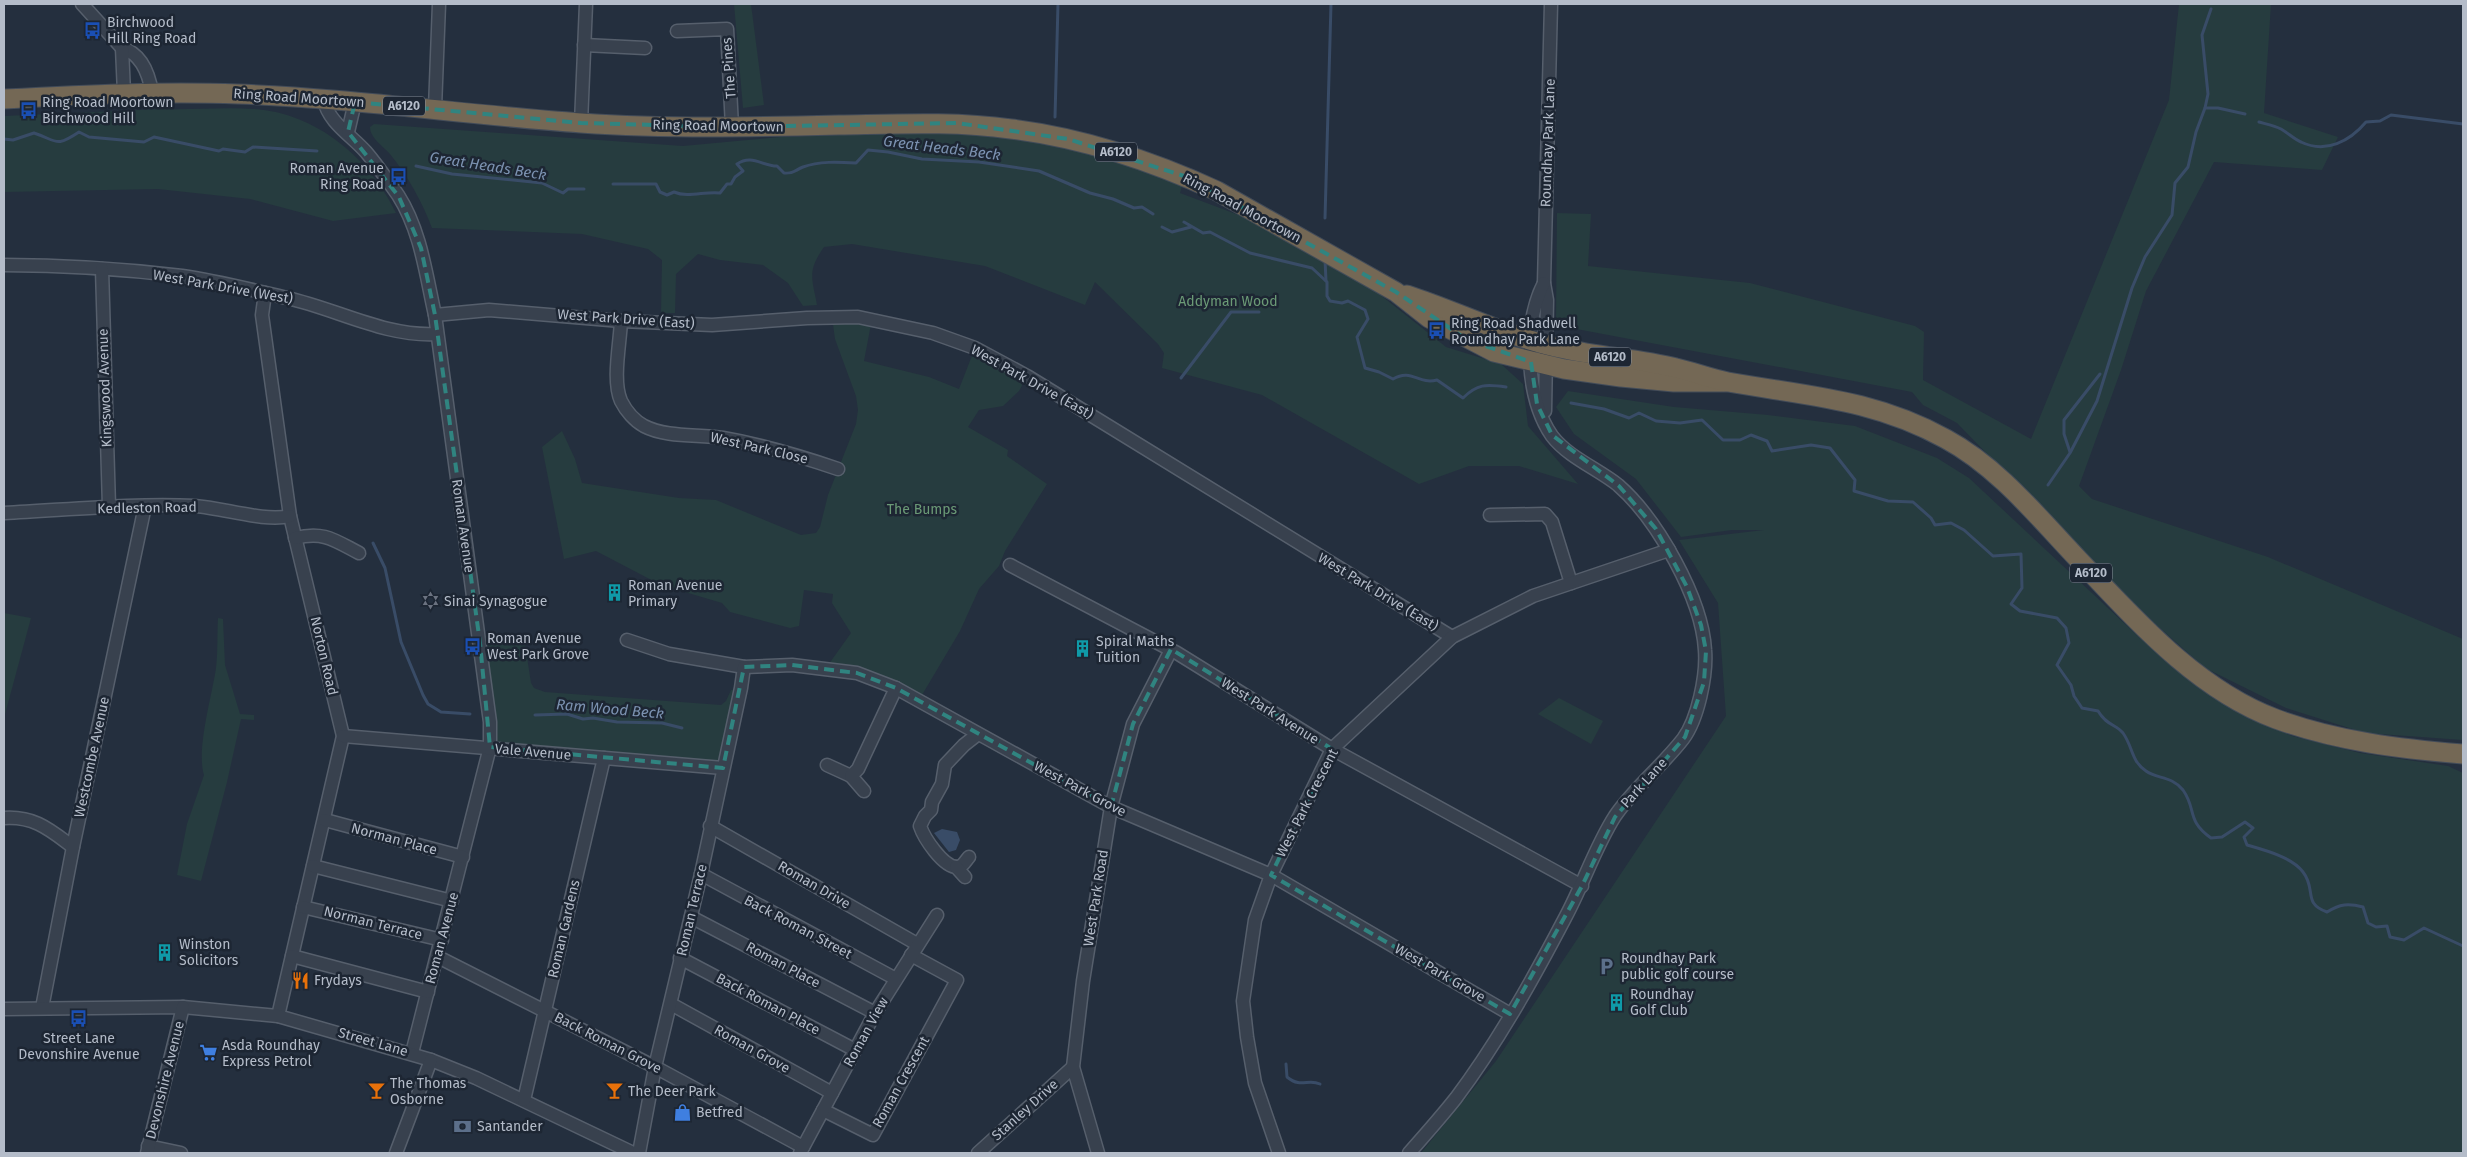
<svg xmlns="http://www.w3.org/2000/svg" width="2467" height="1157" viewBox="0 0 2467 1157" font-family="'Fira Sans',sans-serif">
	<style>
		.green { fill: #263c3f }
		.water { fill: #394c67 }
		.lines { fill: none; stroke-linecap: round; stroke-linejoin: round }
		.stream { stroke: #394c67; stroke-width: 3 }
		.minor-casing { stroke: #565f6c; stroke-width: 15 }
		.highway-casing { stroke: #434c59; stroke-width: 21 }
		.minor { stroke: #38414e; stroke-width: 12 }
		.highway { stroke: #746855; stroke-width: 19 }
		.marked { fill: none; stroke: #308480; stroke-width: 4; stroke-dasharray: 10 6; stroke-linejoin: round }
		.labels { text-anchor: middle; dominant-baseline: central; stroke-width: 5; stroke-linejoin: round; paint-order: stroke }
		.shield { fill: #1d2633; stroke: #878f9c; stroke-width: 1 }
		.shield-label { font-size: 12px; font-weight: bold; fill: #b4bcc9 }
		.poi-label { font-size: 14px; fill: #b4bcc9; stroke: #1d2633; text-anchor: start }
		.street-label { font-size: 14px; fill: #b4bcc9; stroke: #1d2633 }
		.park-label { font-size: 14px; fill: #6b9a76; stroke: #1d2633 }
		.water-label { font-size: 15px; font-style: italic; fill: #7c92b1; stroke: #1d2633 }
	</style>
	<rect width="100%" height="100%" fill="#242f3e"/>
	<g class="green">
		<path d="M734 4H751L764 105 743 108Z"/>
		<path d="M2179 4H2271L2264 113 2338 137 2322 170 2214 162 2146 291 2121 370 2079 486 2092 499 2268 557 2463 639V740L2365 733 2286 708 2205 668 2136 607 1957 423 1923 405 1912 392 1571 328 1556 319 1557 213 1591 214 1588 266 1750 283 1915 326 1924 332 1923 380 2031 439 2169 100Z"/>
		<path d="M162 109C192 110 223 107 254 109 316 113 370 158 396 213L333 221 250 199 158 189 4 192V116Z"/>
		<path d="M374 124 683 146 780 137 931 132 1002 135 1098 156 1183 183 1180 193 1244 217 1354 274 1446 347 1501 364 1523 384 1528 426 1578 484 1519 466H1469L1419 484 1262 395 1162 368 1164 353 1158 344 1095 282 1085 305 985 266 852 244 824 247C807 271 812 278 817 305L803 306 788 283 763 265 720 260 698 254 676 274 675 313H661L662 260 648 249 582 234 432 228C422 202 408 176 390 154 383 146 370 138 370 127Z"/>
		<path d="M832 317 872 319 864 361 929 377 959 389 975 348 1027 376 1019 391 1003 406 979 410 968 427 1008 450 1007 456 1047 484 1005 551 999 566 979 589 960 631 919 700 826 668 851 633 832 603 833 594 804 590 799 626 790 628 730 612 722 603 661 585 596 551 564 559 542 447 562 431 575 459 582 483 679 498 716 500 801 535 816 533 820 527 828 495 856 424 858 410 856 396 835 339Z"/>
		<path d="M1568 391 1674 407 1768 415 1855 426 1937 458 1969 478 2139 637 2185 676 2235 711 2292 736 2360 753 2448 766 2463 773V1153H1421L1496 1061 1726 716 1718 603 1679 540 1764 530H1732L1681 537 1636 479 1574 434 1556 407Z"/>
		<path d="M4 613 31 618 4 718Z"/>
		<path d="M482 615 486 642 522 638 525 644 531 683 534 688 545 692 721 705 726 701 731 690 741 688 723 768 490 747 479 616Z"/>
		<path d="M218 618 223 619 225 665 240 714 254 715V720L241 719 227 782 201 881 177 875 187 824 204 775C196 750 212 696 216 668 218 652 217 635 218 618Z"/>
		<path d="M1559 698 1603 721 1591 744 1538 714Z"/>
	</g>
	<path class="water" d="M942 829 957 832 960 840 956 850 949 852 934 833Z"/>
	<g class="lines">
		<g class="stream">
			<path d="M2205 108H2218L2245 114"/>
			<path d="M1055 117 1058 4"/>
			<path d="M2259 122C2266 124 2275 126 2281 129 2288 133 2294 139 2301 142 2326 154 2350 141 2366 122L2380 121 2391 115 2463 124"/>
			<path d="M4 139 13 140 34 133C58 141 55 148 79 132L89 137 144 142 154 137 219 151 223 149 245 152 253 147 317 151"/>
			<path d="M416 166 452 174 542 183 563 193 568 189H584"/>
			<path d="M613 184H656L660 192 667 195 674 192C688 198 705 191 720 193L727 184H731L735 177 743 171 737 164C752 154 762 166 777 166L784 173C794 174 795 170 803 167 819 161 838 162 856 163L868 150 888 152 922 159 979 162 1039 171 1090 193 1113 199 1134 208 1142 207 1153 214"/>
			<path d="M1325 218 1331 4"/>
			<path d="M1184 222 1203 233 1210 232 1250 253 1312 268 1327 282V296L1330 301 1342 303 1348 301 1365 310 1368 319 1357 337 1365 368 1379 372 1393 379C1412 368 1418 385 1437 380L1463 398C1477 384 1486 384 1506 387"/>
			<path d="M1162 227 1172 232 1191 227"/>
			<path d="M1325 260 1326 281"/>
			<path d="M1181 378 1231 312H1259"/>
			<path d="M1571 403 1604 409 1629 418 1639 413 1656 421 1680 423 1702 420 1723 440H1740L1751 435 1767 441 1772 451 1811 445 1830 448 1855 480 1854 491 1888 501 1913 502 1931 518 1935 525 1951 523 1964 530 1993 556 2021 554 2022 588 2011 604 2020 611 2057 618 2066 628 2069 643 2057 665 2071 685 2074 696 2082 708 2098 711C2107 726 2116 724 2123 733 2133 747 2131 761 2146 771 2157 779 2172 776 2183 790 2197 810 2186 820 2211 838L2222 837 2245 822 2253 828 2244 837 2247 845C2264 850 2292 857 2303 872 2317 890 2302 903 2327 912 2340 904 2348 903 2363 907L2368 923 2376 927 2387 926 2390 937 2404 940 2424 928 2463 946"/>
			<path d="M2070 452 2064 434V420L2100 374"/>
			<path d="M2048 485 2070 453 2097 401 2132 288 2145 257 2172 215 2175 183 2188 167 2196 132 2205 108 2208 94 2202 35 2211 9"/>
			<path d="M373 543 385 568 401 642 423 695 428 704 441 712 470 714"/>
			<path d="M535 715 567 714 583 719 593 718 617 722 662 723 682 728"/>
			<path d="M1286 1064 1287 1077C1302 1089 1307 1078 1320 1084"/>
		</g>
		<defs>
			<g id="minor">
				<path d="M82 4 122 48C142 54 149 74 152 93"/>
				<path d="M677 31 727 29 732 127"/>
				<path d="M584 45 645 48"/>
				<path d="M122 48 124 93"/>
				<path d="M324 100C328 122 352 136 366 152 378 166 388 181 398 195 421 231 426 275 435 315L490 722V747L412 1053"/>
				<path d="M435 108 439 4"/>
				<path d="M581 123 586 4"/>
				<path d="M348 132 355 102"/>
				<path d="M4 265C63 265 123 269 182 276 217 281 252 290 287 298 337 309 385 337 437 334"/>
				<path d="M102 269 109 507"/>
				<path d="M265 293 262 315 290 516 343 736 278 1016"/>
				<path d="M435 315 489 310 621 321 712 325 807 318 858 317 933 333 975 348 1027 376 1452 637"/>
				<path d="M621 321C620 344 612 381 621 401 626 411 635 421 644 426 667 438 699 434 723 438 763 445 800 456 838 469"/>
				<path d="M1545 411 1547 300 1544 283 1551 4"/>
				<path d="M4 513C67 510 132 503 195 506 224 508 264 522 290 516"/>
				<path d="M1490 515 1545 514 1552 522 1571 583"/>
				<path d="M295 538C324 531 334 540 359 553"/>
				<path d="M1010 565 1177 653 1332 749 1582 886"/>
				<path d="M627 640 669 654 744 667 792 665 857 673 896 688 1111 807 1271 875 1510 1014"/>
				<path d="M343 736 723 768"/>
				<path d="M827 765 851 776"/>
				<path d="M864 791 851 776 858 769 896 688"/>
				<path d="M4 818C35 816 50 830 73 847"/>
				<path d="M325 820 463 857"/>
				<path d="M710 826 917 944"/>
				<path d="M969 857C966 860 963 867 957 867 943 867 924 838 920 826L925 816 931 810 932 802 942 784 945 765 964 745 978 734"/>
				<path d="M313 866 452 901"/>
				<path d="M956 867 965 877"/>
				<path d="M701 874 896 979"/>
				<path d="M303 907 442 940"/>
				<path d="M691 917 875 1013"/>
				<path d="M292 956 428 992"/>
				<path d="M438 957 655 1067 803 1147"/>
				<path d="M680 958 855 1050"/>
				<path d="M671 1004 832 1093"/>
				<path d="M42 1008 73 847 145 506"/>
				<path d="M4 1009 183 1007 278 1016 431 1060 476 1078 633 1153"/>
				<path d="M524 1100 604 758"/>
				<path d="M823 1110 873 1135 957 980 911 955"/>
				<path d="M148 1146 181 1153"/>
				<path d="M147 1153 183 1007"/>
				<path d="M396 1153 431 1060"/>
				<path d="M639 1153 655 1067 701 874 741 688 744 667"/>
				<path d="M800 1153 875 1013 937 915"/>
				<path d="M978 1153 1073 1067"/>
				<path d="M1098 1153 1073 1067 1083 981 1111 807 1133 724 1171 650"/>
				<path d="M1279 1153 1255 1083 1247 1037 1243 1001 1255 920 1271 875 1332 749 1452 637 1533 596 1669 550"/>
				<path d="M1409 1153C1425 1135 1441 1117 1456 1098 1498 1042 1533 979 1565 918 1583 885 1595 847 1615 816 1634 788 1662 766 1683 739 1698 719 1707 675 1705 650 1702 598 1657 519 1618 485 1598 469 1568 457 1552 436 1525 397 1523 324 1544 283"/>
			</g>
			<g id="highway">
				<path d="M4 99C82 95 160 91 238 94 352 98 466 115 581 123 667 129 754 127 839 125 897 124 954 121 1011 129 1083 138 1152 161 1217 191L1396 292 1429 318 1494 352 1564 369 1621 377 1674 382H1725"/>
				<path d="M1407 295C1459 312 1510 338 1565 349 1602 357 1640 359 1676 368 1694 372 1711 379 1728 382 1807 396 1874 399 1946 439 1998 467 2038 517 2078 559 2135 619 2196 689 2276 719 2336 741 2400 749 2463 754"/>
			</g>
		</defs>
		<use href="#minor" class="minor-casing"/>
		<use href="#highway" class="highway-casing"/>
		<use href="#minor" class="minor"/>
		<use href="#highway" class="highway"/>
	</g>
	<path class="marked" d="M355 102 581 123 732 127 957 123 1068 139 1187 177 1396 292 1466 339 1531 362 1537 404 1552 435 1619 486 1656 529 1687 587 1701 625 1706 651 1704 682 1685 737 1615 817 1582 886 1510 1014 1271 875 1332 749 1171 649 1133 724 1111 807 896 688 857 673 792 665 744 667 723 768 490 747 480 643 435 315 421 248 399 197 348 132Z"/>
	<defs>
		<symbol id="bus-bare" viewBox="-9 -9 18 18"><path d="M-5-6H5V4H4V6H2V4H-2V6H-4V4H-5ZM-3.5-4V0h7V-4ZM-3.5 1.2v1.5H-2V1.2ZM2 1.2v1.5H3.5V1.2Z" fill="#1a4fb4" stroke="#1d2633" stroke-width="2.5" paint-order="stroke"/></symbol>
		<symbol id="building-bare" viewBox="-9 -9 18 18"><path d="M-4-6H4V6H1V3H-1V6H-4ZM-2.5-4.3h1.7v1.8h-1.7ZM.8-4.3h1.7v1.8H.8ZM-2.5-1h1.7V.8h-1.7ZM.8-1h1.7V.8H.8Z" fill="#0f9aa8" stroke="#1d2633" stroke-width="2.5" paint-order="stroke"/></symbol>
		<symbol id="synagogue-bare" viewBox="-9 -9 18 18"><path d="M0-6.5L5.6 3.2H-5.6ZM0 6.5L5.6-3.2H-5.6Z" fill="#6b7280" stroke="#1d2633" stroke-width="2.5" paint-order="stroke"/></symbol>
		<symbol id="parking-bare" viewBox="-9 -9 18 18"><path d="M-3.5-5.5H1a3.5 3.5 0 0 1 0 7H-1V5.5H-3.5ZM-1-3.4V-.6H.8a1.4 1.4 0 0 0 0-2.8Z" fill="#5c6f8a" stroke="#1d2633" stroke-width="2.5" paint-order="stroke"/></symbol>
		<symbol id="restaurant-bare" viewBox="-9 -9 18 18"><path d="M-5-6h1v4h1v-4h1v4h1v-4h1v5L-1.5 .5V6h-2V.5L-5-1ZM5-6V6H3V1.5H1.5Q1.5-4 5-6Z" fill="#e8710a" stroke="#1d2633" stroke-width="2.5" paint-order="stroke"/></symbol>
		<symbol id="supermarket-bare" viewBox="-9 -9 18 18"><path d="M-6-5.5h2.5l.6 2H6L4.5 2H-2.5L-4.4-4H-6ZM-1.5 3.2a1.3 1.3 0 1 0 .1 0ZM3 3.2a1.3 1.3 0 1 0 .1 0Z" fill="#3f7fe0" stroke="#1d2633" stroke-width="2.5" paint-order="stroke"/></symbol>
		<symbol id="bar-bare" viewBox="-9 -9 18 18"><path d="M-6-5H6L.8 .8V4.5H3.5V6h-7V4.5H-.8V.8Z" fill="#e8710a" stroke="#1d2633" stroke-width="2.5" paint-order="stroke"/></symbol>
		<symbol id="shop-bare" viewBox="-9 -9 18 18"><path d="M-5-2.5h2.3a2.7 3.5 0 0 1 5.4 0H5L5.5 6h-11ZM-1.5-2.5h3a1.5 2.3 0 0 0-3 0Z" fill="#3f7fe0" stroke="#1d2633" stroke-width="2.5" paint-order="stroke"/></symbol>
		<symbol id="bank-bare" viewBox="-9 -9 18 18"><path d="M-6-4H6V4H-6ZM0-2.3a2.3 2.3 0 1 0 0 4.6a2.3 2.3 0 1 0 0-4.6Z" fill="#5c6f8a" stroke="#1d2633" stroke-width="2.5" paint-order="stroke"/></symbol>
	</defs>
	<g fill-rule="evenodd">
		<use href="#bus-bare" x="80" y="18" width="25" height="25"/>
		<use href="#bus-bare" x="16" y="98" width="25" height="25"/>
		<use href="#bus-bare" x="386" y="164" width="25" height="25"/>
		<use href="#bus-bare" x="1424" y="318" width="25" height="25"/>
		<use href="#building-bare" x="602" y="580" width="25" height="25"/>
		<use href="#synagogue-bare" x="418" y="588" width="25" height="25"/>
		<use href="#bus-bare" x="460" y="634" width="25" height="25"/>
		<use href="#building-bare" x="1070" y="636" width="25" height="25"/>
		<use href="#building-bare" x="152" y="940" width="25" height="25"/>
		<use href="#parking-bare" x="1594" y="954" width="25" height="25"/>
		<use href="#restaurant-bare" x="288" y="968" width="25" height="25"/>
		<use href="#building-bare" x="1604" y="990" width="25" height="25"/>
		<use href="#bus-bare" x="66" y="1006" width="25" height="25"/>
		<use href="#supermarket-bare" x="196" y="1040" width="25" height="25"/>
		<use href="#bar-bare" x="364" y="1078" width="25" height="25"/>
		<use href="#bar-bare" x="602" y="1078" width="25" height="25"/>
		<use href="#shop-bare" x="670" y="1100" width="25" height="25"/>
		<use href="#bank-bare" x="450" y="1114" width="25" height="25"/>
	</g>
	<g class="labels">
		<g class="shield">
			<rect x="383" y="96.5" width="42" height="19" rx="4"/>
			<rect x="1095" y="142.5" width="42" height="19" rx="4"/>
			<rect x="1589" y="347.5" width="42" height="19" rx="4"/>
			<rect x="2070" y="563.5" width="42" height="19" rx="4"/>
		</g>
		<g class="shield-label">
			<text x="404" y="106">A6120</text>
			<text x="1116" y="152">A6120</text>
			<text x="1610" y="357">A6120</text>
			<text x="2091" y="573">A6120</text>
		</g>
		<g class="poi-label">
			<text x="107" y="22">Birchwood<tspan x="107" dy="16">Hill Ring Road</tspan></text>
			<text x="42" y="102">Ring Road Moortown<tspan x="42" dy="16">Birchwood Hill</tspan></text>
			<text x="384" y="168" text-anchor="end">Roman Avenue<tspan x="384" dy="16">Ring Road</tspan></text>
			<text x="1451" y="323">Ring Road Shadwell<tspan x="1451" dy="16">Roundhay Park Lane</tspan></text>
			<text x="628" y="585">Roman Avenue<tspan x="628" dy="16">Primary</tspan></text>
			<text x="444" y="601">Sinai Synagogue</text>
			<text x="487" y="638">Roman Avenue<tspan x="487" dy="16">West Park Grove</tspan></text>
			<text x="1096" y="641">Spiral Maths<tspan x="1096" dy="16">Tuition</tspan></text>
			<text x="179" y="944">Winston<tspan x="179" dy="16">Solicitors</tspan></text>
			<text x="1621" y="958">Roundhay Park<tspan x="1621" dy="16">public golf course</tspan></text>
			<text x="314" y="980">Frydays</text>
			<text x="1630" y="994">Roundhay<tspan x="1630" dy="16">Golf Club</tspan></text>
			<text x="79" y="1038" text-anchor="middle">Street Lane<tspan x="79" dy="16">Devonshire Avenue</tspan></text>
			<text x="222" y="1045">Asda Roundhay<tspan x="222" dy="16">Express Petrol</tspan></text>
			<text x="390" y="1083">The Thomas<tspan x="390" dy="16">Osborne</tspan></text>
			<text x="628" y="1091">The Deer Park</text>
			<text x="696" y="1112">Betfred</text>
			<text x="477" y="1126">Santander</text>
		</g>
		<g class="street-label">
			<text transform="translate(729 68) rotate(-94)">The Pines</text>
			<text transform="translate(299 98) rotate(4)">Ring Road Moortown</text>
			<text transform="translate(718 126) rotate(1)">Ring Road Moortown</text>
			<text transform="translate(1548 143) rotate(-88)">Roundhay Park Lane</text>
			<text transform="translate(1242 208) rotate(28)">Ring Road Moortown</text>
			<text transform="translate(223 287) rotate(10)">West Park Drive (West)</text>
			<text transform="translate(626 319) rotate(4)">West Park Drive (East)</text>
			<text transform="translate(1032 382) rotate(29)">West Park Drive (East)</text>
			<text transform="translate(105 388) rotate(-92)">Kingswood Avenue</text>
			<text transform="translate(759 448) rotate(13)">West Park Close</text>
			<text transform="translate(147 508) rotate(-1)">Kedleston Road</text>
			<text transform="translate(463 526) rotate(82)">Roman Avenue</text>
			<text transform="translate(1378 592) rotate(31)">West Park Drive (East)</text>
			<text transform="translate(324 656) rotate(77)">Norton Road</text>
			<text transform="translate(1270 711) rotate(32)">West Park Avenue</text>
			<text transform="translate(533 752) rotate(5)">Vale Avenue</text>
			<text transform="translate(92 757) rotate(-78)">Westcombe Avenue</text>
			<text transform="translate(1644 783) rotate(-48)">Park Lane</text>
			<text transform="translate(1080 789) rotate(28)">West Park Grove</text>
			<text transform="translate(1307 803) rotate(-63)">West Park Crescent</text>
			<text transform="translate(394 839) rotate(15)">Norman Place</text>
			<text transform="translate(814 885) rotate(30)">Roman Drive</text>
			<text transform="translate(1096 898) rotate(-81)">West Park Road</text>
			<text transform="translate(692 910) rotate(-77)">Roman Terrace</text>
			<text transform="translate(373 923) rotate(14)">Norman Terrace</text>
			<text transform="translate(798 927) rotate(28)">Back Roman Street</text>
			<text transform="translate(564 929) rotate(-77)">Roman Gardens</text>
			<text transform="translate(442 938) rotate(-75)">Roman Avenue</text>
			<text transform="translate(783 965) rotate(28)">Roman Place</text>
			<text transform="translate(1440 973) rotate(30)">West Park Grove</text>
			<text transform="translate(768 1004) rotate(28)">Back Roman Place</text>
			<text transform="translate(866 1032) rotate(-61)">Roman View</text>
			<text transform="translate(373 1042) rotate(16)">Street Lane</text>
			<text transform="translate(608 1043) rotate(27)">Back Roman Grove</text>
			<text transform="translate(752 1049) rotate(29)">Roman Grove</text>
			<text transform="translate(165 1080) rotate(-76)">Devonshire Avenue</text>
			<text transform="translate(901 1082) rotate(-61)">Roman Crescent</text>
			<text transform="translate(1025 1110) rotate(-42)">Stanley Drive</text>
		</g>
		<g class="park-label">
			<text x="1228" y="301">Addyman Wood</text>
			<text x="922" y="509">The Bumps</text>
		</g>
		<g class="water-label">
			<text transform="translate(942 148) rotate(7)">Great Heads Beck</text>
			<text transform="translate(488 166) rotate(9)">Great Heads Beck</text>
			<text transform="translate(610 709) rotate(5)">Ram Wood Beck</text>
		</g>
	</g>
	<rect width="2467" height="1157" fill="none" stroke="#b4bcc9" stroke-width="10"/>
</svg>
